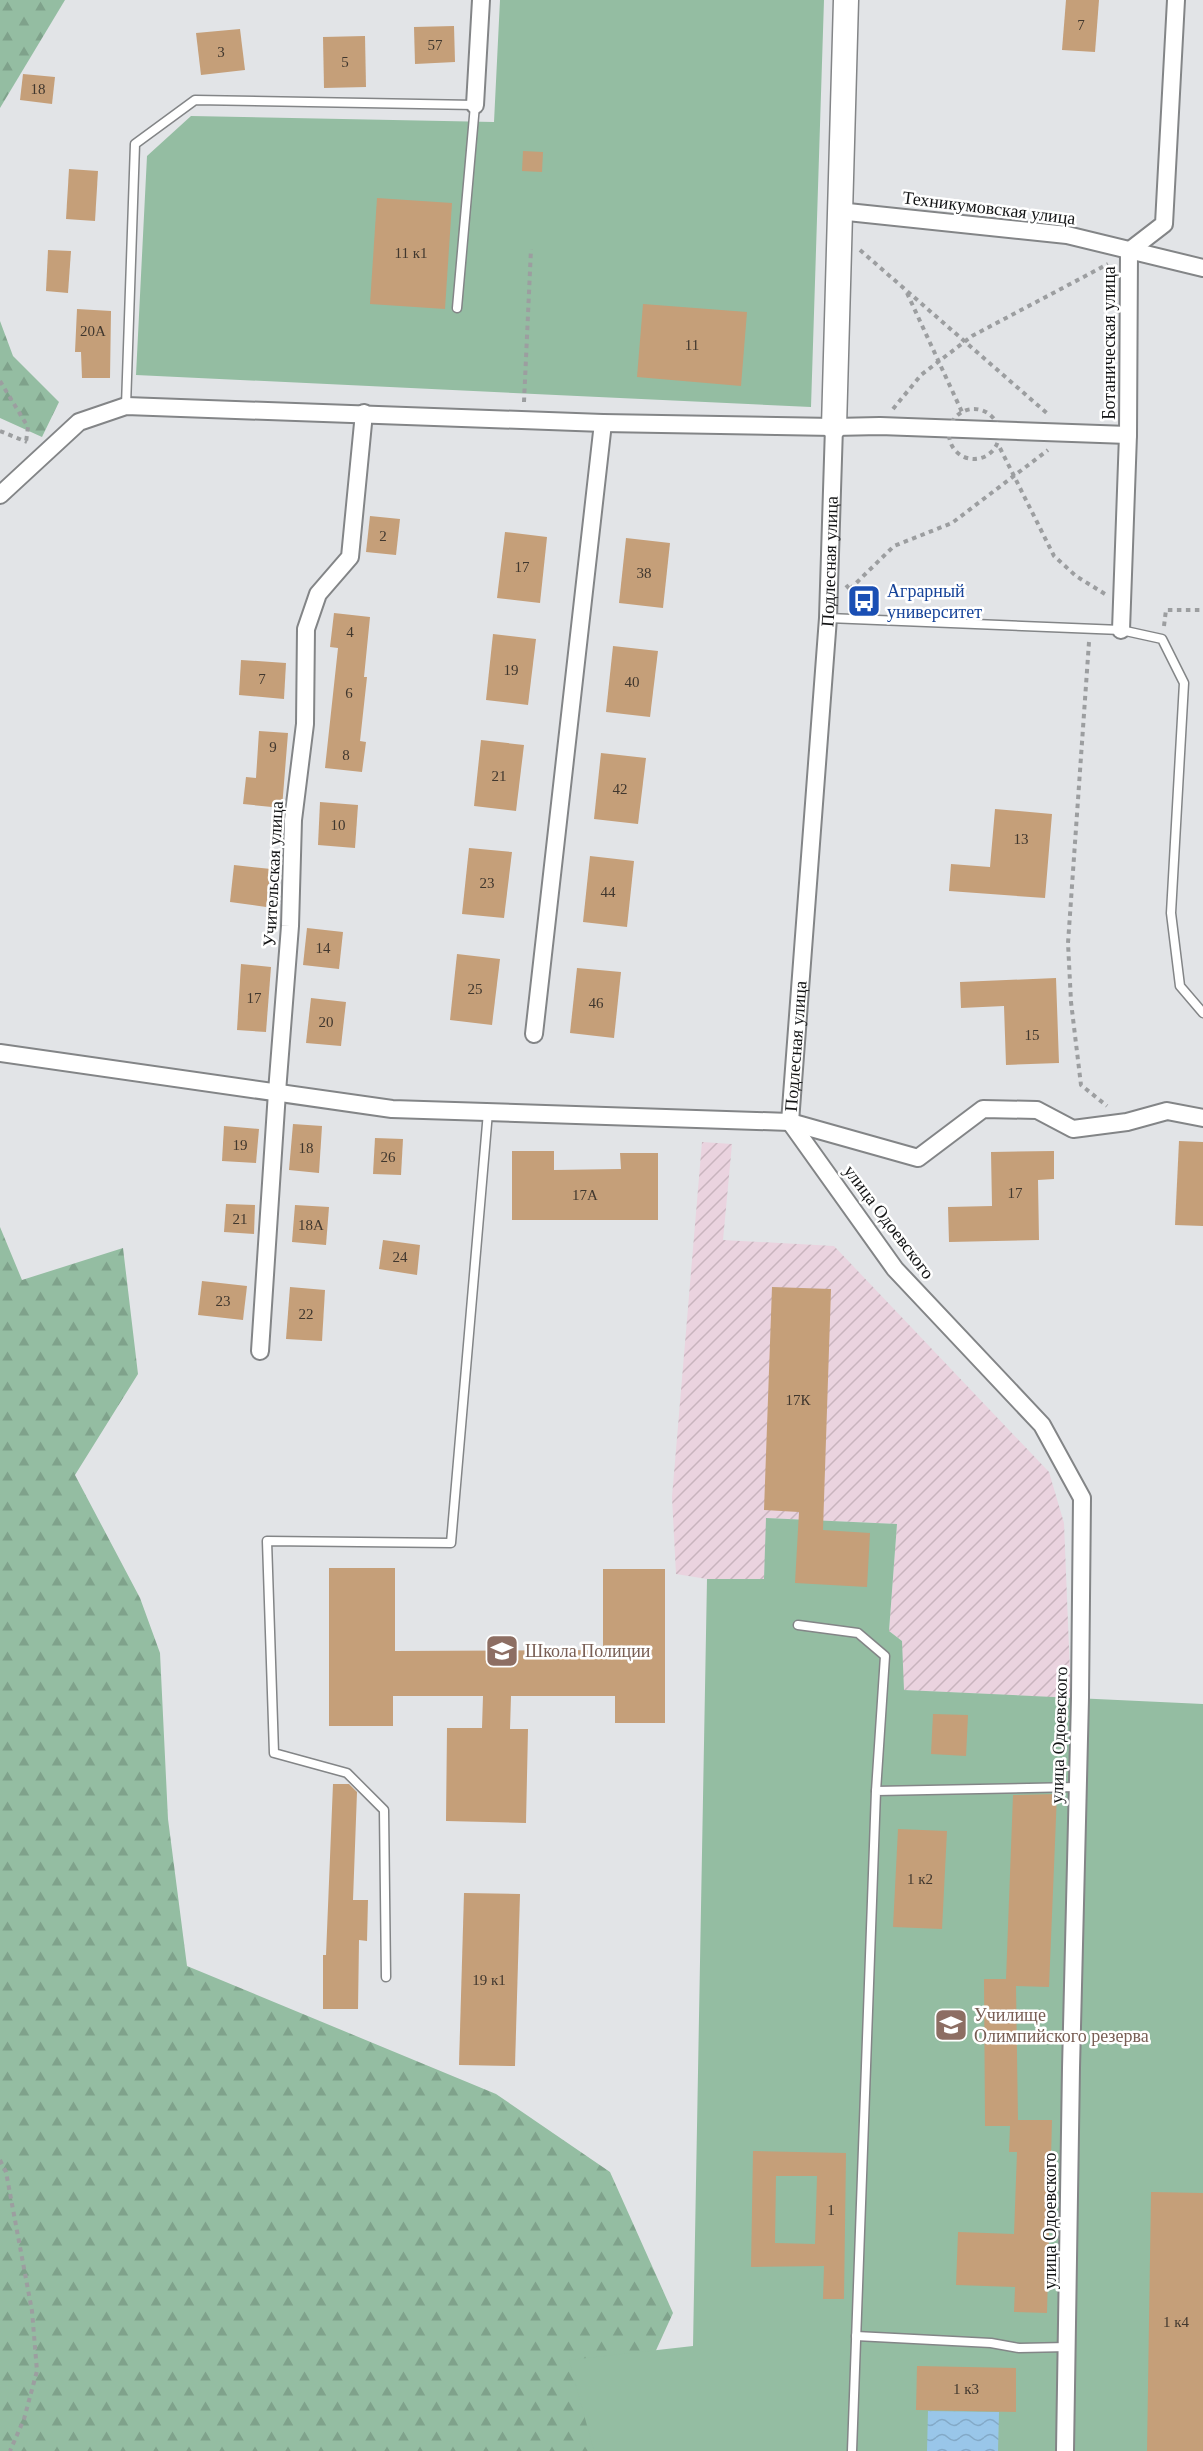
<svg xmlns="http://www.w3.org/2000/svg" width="1203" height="2451" viewBox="0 0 1203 2451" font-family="Georgia,serif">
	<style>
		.industrial { fill: url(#industrial-furrows) }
		.forest { fill: url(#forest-firs) }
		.pitch { fill: #94bda2 }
		.water { fill: url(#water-waves) }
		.building { fill: #c59f79; fill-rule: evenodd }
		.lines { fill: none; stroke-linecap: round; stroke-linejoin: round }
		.lane-casing { stroke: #838587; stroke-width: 11 }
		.street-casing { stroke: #838587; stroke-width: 20 }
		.secondary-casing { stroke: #838587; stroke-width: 27 }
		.path { stroke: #9c9ea0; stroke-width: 4; stroke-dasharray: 4.5 4.5; stroke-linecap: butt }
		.lane { stroke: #fff; stroke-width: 8 }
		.street { stroke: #fff; stroke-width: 16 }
		.secondary { stroke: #fff; stroke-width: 24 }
		.labels { text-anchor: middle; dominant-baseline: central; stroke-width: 5; stroke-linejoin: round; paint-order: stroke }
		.number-label { font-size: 15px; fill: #40372e }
		.street-label { font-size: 18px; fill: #131415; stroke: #fff }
		.transit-label { font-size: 18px; fill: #164399; stroke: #fff; text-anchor: start }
		.education-label { font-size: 18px; fill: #785e54; stroke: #fff; text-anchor: start }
	</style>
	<defs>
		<pattern id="industrial-furrows" width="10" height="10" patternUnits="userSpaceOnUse" patternTransform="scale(1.5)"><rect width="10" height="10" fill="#ead3df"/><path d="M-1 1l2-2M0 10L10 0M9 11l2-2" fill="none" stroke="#c8b4be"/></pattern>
		<pattern id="forest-firs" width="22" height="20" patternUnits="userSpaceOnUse" patternTransform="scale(1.5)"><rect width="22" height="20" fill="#94bda2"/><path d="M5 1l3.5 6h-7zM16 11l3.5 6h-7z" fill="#7fa28b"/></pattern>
		<pattern id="water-waves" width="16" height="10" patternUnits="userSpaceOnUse" patternTransform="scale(1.5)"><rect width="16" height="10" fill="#99c6e9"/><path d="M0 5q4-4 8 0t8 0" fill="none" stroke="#83a9c7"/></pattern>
	</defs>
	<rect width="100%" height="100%" fill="#e2e4e7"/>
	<path class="industrial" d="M702 1142 732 1144 723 1240 834 1246 1049 1472 1064 1523 1071 1698 903 1690 902 1641 889 1631 897 1524 767 1518 764 1579H707L676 1574 672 1497Z"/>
	<g class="forest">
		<path d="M0 0H65L0 108Z"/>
		<path d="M0 321 13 356 59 402 42 437 0 418Z"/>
		<path d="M0 1227 22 1280 123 1248 138 1374 75 1475 140 1598 160 1653 168 1819 187 1966 496 2094 610 2172 673 2313 627 2414 613 2451H0Z"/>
	</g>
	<g class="pitch">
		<path d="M500 0H824L811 407 136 375 147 156 191 116 494 122Z"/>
		<path d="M766 1518 897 1524 889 1631 902 1641 904 1690 1203 1704V2451H594L569 2360 693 2346 707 1579H764Z"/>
	</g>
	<path class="water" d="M928 2411 999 2412 998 2451H927Z"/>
	<g class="building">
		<path d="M1066 0H1099L1095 52 1062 50Z"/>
		<path d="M454 26 455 62 415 64 414 27Z"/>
		<path d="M240 29 245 70 201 75 196 33Z"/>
		<path d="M365 36 366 87 324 88 323 37Z"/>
		<path d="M23 74 55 77 52 104 20 100Z"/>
		<path d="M523 151 543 152 542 172 522 171Z"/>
		<path d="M69 169 98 171 95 221 66 219Z"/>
		<path d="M377 198 452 203 445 309 370 304Z"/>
		<path d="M48 250 71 251 68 293 46 291Z"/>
		<path d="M643 304 747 312 741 386 637 377Z"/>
		<path d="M77 309 111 311 110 378H82L81 352H75Z"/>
		<path d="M370 516 400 519 396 555 366 552Z"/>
		<path d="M505 532 547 537 540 603 497 598Z"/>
		<path d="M626 538 670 543 663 608 619 603Z"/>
		<path d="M334 613 370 617 364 677H367L360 741 366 742 362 772 325 768 338 648 330 647Z"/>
		<path d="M493 634 536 639 528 705 486 700Z"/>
		<path d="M613 646 658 651 650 717 606 712Z"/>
		<path d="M241 660 286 663 284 699 239 695Z"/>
		<path d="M259 731 288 733 282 808 243 804 246 777 256 778Z"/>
		<path d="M481 740 524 745 516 811 474 806Z"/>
		<path d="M601 753 646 758 638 824 594 819Z"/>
		<path d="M320 802 358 805 355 848 318 845Z"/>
		<path d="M995 809 1052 814 1045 898 949 891 951 864 990 867Z"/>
		<path d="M469 848 512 852 504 918 462 914Z"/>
		<path d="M590 856 634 861 627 927 583 922Z"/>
		<path d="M234 865 271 869 266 907 230 902Z"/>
		<path d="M307 928 343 932 339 969 303 965Z"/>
		<path d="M457 954 500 959 492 1025 450 1020Z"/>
		<path d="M241 964 271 967 266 1032 237 1030Z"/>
		<path d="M577 968 621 972 614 1038 570 1033Z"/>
		<path d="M1056 978 1059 1063 1006 1065 1004 1006 961 1008 960 982Z"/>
		<path d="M311 998 346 1002 341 1046 306 1043Z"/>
		<path d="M293 1124 322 1126 319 1173 289 1170Z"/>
		<path d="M224 1126 259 1129 256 1163 222 1161Z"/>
		<path d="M375 1138 403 1139 401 1175 373 1174Z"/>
		<path d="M1179 1141 1203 1142V1226L1175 1225Z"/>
		<path d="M512 1151H554V1170L621 1169 620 1153H658V1220H512Z"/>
		<path d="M1054 1151V1179L1038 1180 1039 1240 949 1242 948 1207 992 1206 991 1152Z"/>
		<path d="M226 1204 255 1205 254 1234 224 1232Z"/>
		<path d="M295 1205 329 1207 326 1245 292 1242Z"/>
		<path d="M383 1240 420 1245 417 1275 379 1269Z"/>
		<path d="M202 1281 247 1286 243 1320 198 1315Z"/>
		<path d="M290 1287 325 1290 322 1341 286 1339Z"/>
		<path d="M772 1287 831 1289 823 1530 870 1533 867 1587 795 1583 799 1512 764 1510Z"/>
		<path d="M329 1568H395V1651L603 1650V1569H665V1723H615V1696H511L510 1729H528L526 1823 446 1821 447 1728H482L483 1696H393V1726H329Z"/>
		<path d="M933 1714 968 1715 966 1756 931 1754Z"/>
		<path d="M333 1784H349L357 1792 353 1900H368L367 1941 359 1940 358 2009H323V1955H326Z"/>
		<path d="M1057 1794 1049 1987 1016 1986 1018 2120H1052L1047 2313 1014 2312 1015 2287 956 2285 958 2232 1014 2234 1017 2152H1009L1010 2126H985L984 1979H1006L1013 1795Z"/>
		<path d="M898 1829 947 1831 942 1929 893 1927Z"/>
		<path d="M464 1893 520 1894 515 2066 459 2065Z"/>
		<path d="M753 2151 846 2153 844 2299H823L824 2266 751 2267ZM776 2176H817L815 2244 775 2243Z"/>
		<path d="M1151 2192 1203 2193V2451H1147Z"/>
		<path d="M917 2366 1016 2368V2412L916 2410Z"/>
	</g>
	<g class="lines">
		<defs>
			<g id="lane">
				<path d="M126 406 135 144 195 100 475 105 457 308"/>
				<path d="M828 618 1121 630 1162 639 1184 683 1171 913 1180 986 1203 1013"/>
				<path d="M798 1625 858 1633 885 1656 876 1791"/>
				<path d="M386 1977 384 1810 347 1773 274 1753 267 1541 451 1543 488 1112"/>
				<path d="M856 2336 991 2343 1019 2348 1068 2347"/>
				<path d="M852 2451 876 1791 1077 1787"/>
			</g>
			<g id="street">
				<path d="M475 105 481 0"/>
				<path d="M838 211 1067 235 1203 268"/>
				<path d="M0 495 79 422 126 406 603 423 834 427 880 426 1128 435"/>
				<path d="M1121 630 1128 435 1129 251 1164 224 1176 0"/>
				<path d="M534 1034 603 423"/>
				<path d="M0 1053 392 1109 790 1122 918 1158 983 1109 1037 1110 1073 1129 1127 1122 1167 1111 1203 1118"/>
				<path d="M790 1122 895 1269 1042 1425 1082 1498 1080 1698 1071 2068 1065 2451"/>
				<path id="s1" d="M790 1122 828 618 834 427"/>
				<path d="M260 1351 277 1092 290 926 293 820 305 724 306 629 318 594 350 557 364 413"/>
			</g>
			<path id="secondary" d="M834 427 846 0"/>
		</defs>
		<use href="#lane" class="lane-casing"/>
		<use href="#street" class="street-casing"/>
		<use href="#secondary" class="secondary-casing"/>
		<g class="path">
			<path d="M860 250 1049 415"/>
			<path d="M907 293 962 412"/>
			<path d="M0 381 28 427 26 442"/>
			<path d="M524 402 531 249"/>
			<circle cx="974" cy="434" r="25"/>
			<path d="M893 409 921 375 972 336 1108 264"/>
			<path d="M0 431 27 442"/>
			<path d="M1000 448 1054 556 1076 576 1105 594"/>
			<path d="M846 585 865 606"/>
			<path d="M850 589 894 546 952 523 1048 450"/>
			<path d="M1164 626 1166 610H1203"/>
			<path d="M1089 642 1068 943 1071 1002 1081 1085 1107 1106"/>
			<path d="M0 2160 6 2172 32 2311 37 2371 24 2419 10 2451"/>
		</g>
		<use href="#lane" class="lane"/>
		<use href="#street" class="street"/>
		<use href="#secondary" class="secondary"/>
	</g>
	<defs>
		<symbol id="bus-square" viewBox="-11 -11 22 22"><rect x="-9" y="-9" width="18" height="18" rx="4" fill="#1a4fb4" stroke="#fff"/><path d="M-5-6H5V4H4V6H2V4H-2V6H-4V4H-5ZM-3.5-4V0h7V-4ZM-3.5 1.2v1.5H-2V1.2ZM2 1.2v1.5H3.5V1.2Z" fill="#fff"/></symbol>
		<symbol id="school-square" viewBox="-11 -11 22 22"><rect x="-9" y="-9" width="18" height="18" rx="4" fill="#8d6e63" stroke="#fff"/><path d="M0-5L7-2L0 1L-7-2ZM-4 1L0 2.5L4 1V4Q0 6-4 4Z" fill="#fff"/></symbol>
		<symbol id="university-square" viewBox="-11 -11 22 22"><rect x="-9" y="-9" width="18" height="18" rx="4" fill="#8d6e63" stroke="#fff"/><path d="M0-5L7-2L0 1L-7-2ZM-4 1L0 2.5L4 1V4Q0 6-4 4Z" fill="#fff"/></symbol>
	</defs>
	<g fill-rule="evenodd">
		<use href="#bus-square" x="845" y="582" width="38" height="38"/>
		<use href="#school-square" x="483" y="1632" width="38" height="38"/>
		<use href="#university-square" x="932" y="2006" width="38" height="38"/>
	</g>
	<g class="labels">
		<g class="number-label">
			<text x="1081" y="25">7</text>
			<text x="435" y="45">57</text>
			<text x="221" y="52">3</text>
			<text x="345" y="62">5</text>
			<text x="38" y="89">18</text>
			<text x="411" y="253">11 к1</text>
			<text x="93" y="331">20А</text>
			<text x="692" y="345">11</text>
			<text x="383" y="536">2</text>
			<text x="522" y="567">17</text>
			<text x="644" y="573">38</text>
			<text x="350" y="632">4</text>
			<text x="511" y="670">19</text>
			<text x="262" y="679">7</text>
			<text x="632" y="682">40</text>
			<text x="349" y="693">6</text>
			<text x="273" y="747">9</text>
			<text x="346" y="755">8</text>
			<text x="499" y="776">21</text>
			<text x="620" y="789">42</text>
			<text x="338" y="825">10</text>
			<text x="1021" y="839">13</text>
			<text x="487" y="883">23</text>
			<text x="608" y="892">44</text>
			<text x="323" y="948">14</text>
			<text x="475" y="989">25</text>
			<text x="254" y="998">17</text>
			<text x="596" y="1003">46</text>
			<text x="326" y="1022">20</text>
			<text x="1032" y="1035">15</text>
			<text x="240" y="1145">19</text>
			<text x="306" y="1148">18</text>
			<text x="388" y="1157">26</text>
			<text x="1015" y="1193">17</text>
			<text x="585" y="1195">17А</text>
			<text x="240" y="1219">21</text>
			<text x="311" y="1225">18А</text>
			<text x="400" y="1257">24</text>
			<text x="223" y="1301">23</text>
			<text x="306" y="1314">22</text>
			<text x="798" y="1400">17К</text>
			<text x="920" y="1879">1 к2</text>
			<text x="489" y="1980">19 к1</text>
			<text x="831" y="2210">1</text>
			<text x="1176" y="2322">1 к4</text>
			<text x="966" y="2389">1 к3</text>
		</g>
		<g class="street-label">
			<text transform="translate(989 208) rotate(7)">Техникумовская улица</text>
			<text transform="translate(1109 343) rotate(-90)">Ботаническая улица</text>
			<text stroke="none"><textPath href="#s1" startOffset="562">Подлесная улица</textPath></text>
			<text transform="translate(273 874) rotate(-87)">Учительская улица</text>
			<text stroke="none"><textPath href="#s1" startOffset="76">Подлесная улица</textPath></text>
			<text transform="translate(889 1222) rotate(53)">улица Одоевского</text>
			<text transform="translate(1059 1735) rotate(-88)">улица Одоевского</text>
			<text transform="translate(1050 2221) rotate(-90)">улица Одоевского</text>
		</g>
		<g class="transit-label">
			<text x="887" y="591">Аграрный<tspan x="887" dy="21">университет</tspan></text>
		</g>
		<g class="education-label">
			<text x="525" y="1651">Школа Полиции</text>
			<text x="974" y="2015">Училище<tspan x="974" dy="21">Олимпийского резерва</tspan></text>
		</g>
	</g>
</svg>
